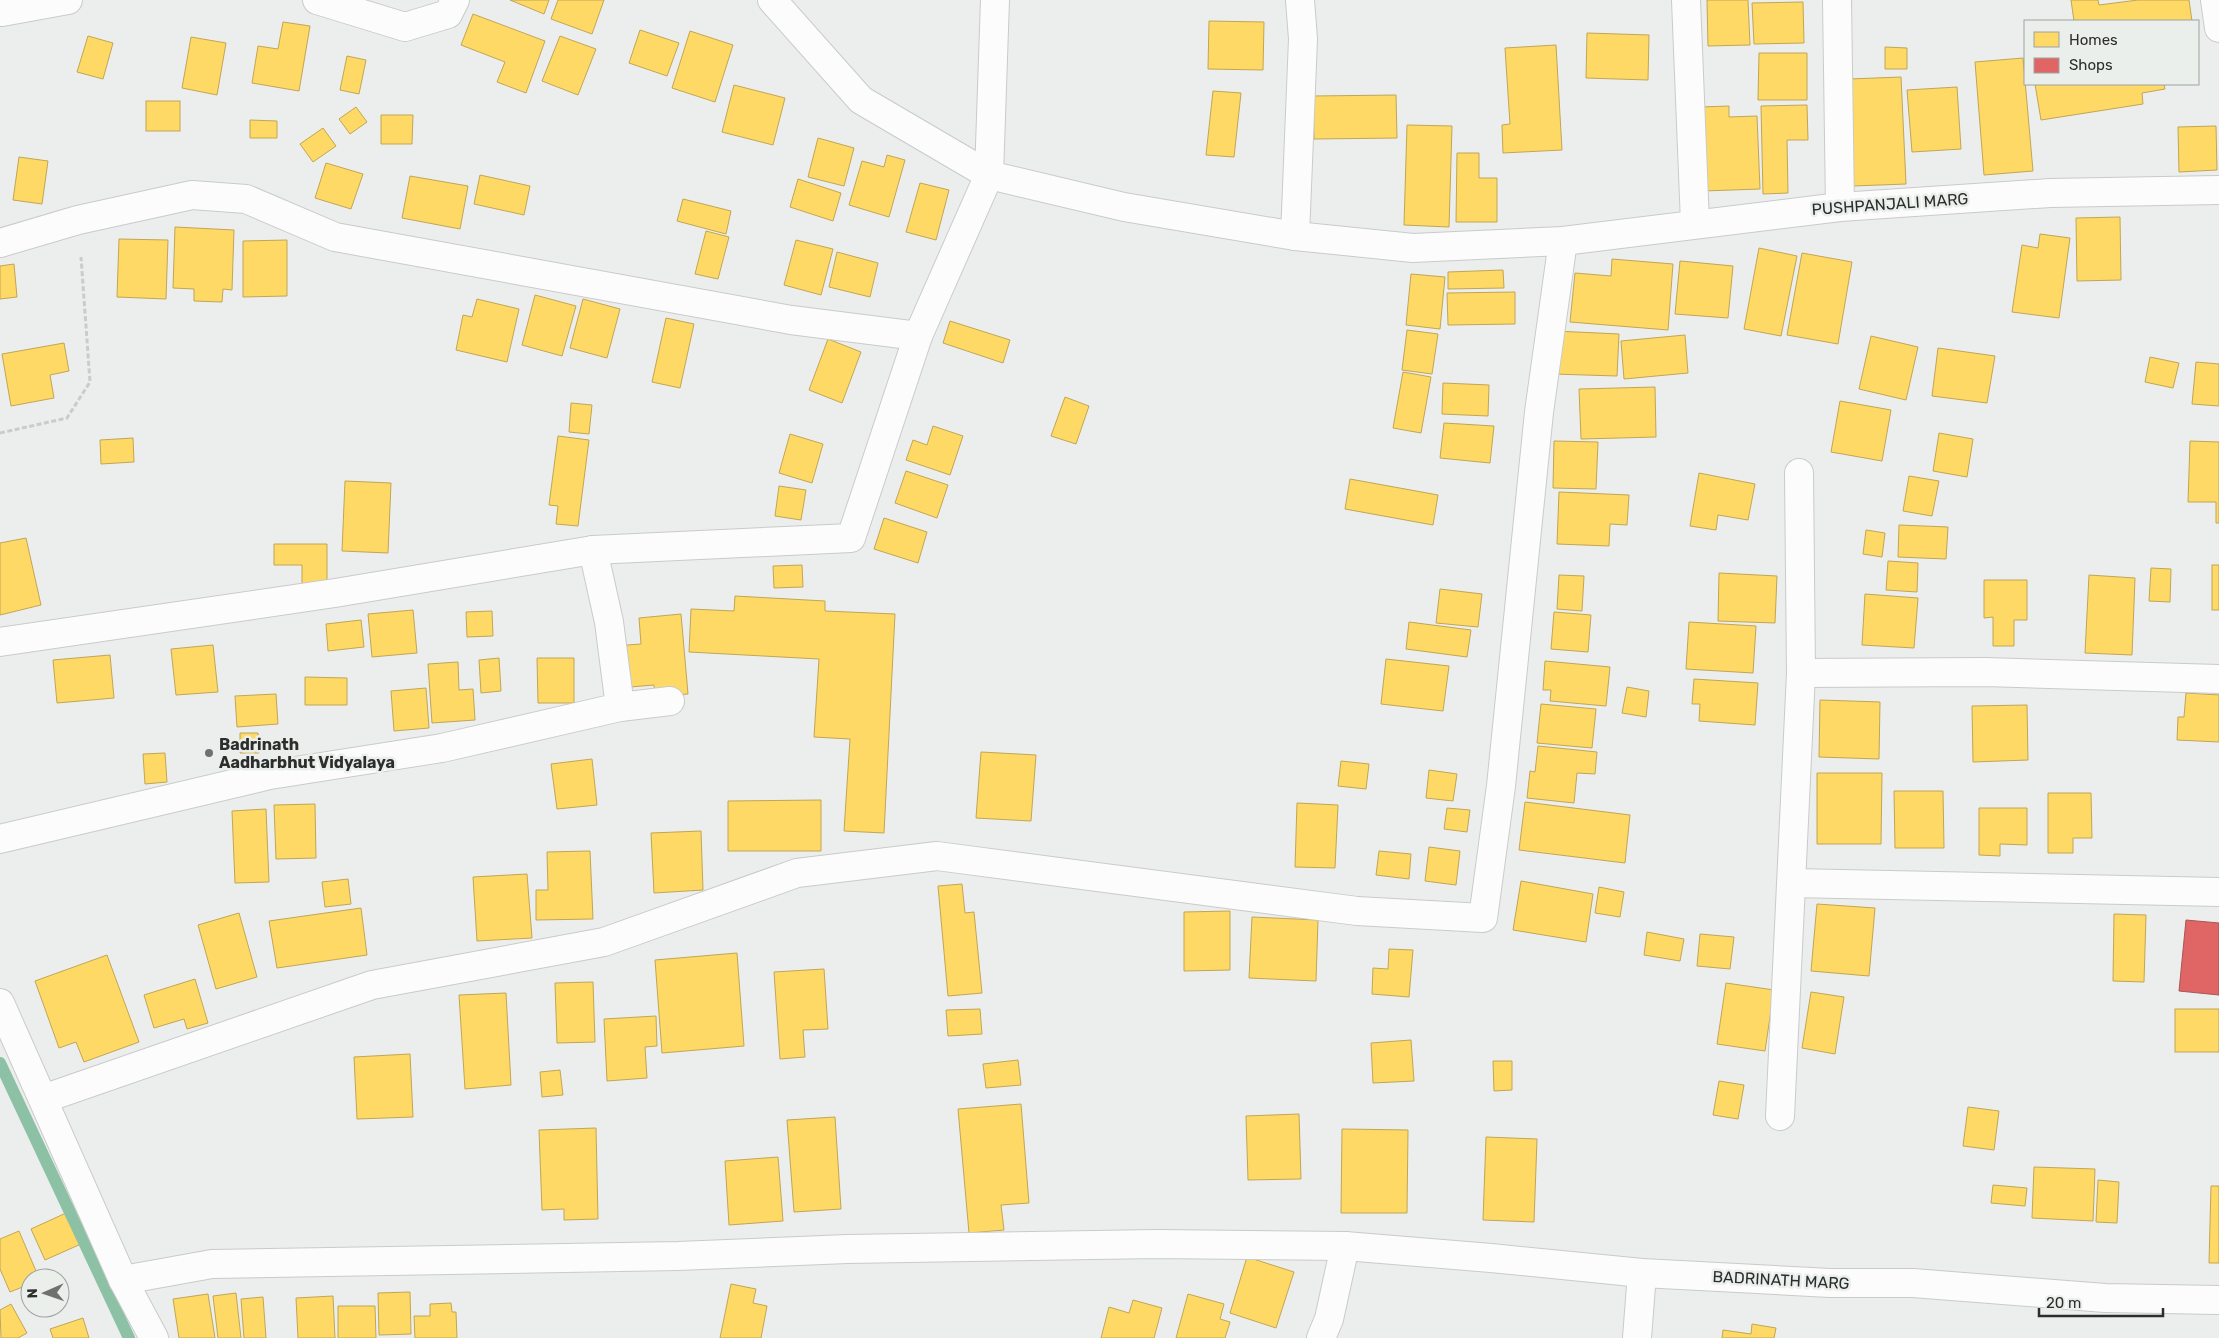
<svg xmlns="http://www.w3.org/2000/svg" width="2219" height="1338" viewBox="0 0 2219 1338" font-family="Rubik,sans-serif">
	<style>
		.homes { fill: #ffd966; stroke: #c0a655 }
		.shops { fill: #e06666; stroke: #a55 }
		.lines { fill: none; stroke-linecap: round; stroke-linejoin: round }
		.stream { stroke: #8dc1a5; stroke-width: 12 }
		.minor-casing { stroke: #c9cbc9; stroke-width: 30 }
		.path { stroke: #cbcbcb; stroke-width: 3; stroke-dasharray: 5 2.5; stroke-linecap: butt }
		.minor { stroke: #fcfcfc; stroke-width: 28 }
		.poi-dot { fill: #6f7170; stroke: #eaefec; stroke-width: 2 }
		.labels { text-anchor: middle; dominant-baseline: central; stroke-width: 5; stroke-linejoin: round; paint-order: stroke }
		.street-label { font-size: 16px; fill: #2c2e2d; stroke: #eaefec }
		.poi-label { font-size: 16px; font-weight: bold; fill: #2c2e2d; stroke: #eaefec; text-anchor: start }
	</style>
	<rect width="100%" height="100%" fill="#ebeeec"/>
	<g class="homes">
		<path d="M510 0H549L544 14Z"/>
		<path d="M558 0H604L592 34 551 19Z"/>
		<path d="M1707 0H1748L1750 45 1708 46Z"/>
		<path d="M2071 0H2098L2099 5 2138 0H2189L2192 21H2074Z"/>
		<path d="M1803 2 1804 43 1754 44 1752 3Z"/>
		<path d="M473 14 545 41 526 93 497 82 505 62 461 45Z"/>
		<path d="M1209 21 1264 22 1263 70 1208 69Z"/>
		<path d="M283 22 310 26 299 91 252 83 258 46 278 49Z"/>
		<path d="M640 30 679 43 667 76 629 63Z"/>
		<path d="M690 31 733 45 715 102 672 88Z"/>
		<path d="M1587 33 1649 35 1648 80 1586 78Z"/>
		<path d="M88 36 113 43 103 79 77 72Z"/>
		<path d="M560 36 596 49 578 95 542 81Z"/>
		<path d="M191 37 226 43 217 95 182 88Z"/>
		<path d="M1556 45 1562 150 1503 153 1502 125 1510 124 1505 48Z"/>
		<path d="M1885 47 1907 48V69H1885Z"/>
		<path d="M1759 53H1807V100H1758Z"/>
		<path d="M347 56 366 60 359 94 340 90Z"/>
		<path d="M2023 58 2033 171 1984 175 1975 62Z"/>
		<path d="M1901 77 1906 184 1853 186 1849 79Z"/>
		<path d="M2035 84H2164L2165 89 2142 93 2143 104 2041 120Z"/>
		<path d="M734 85 785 98 773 145 722 132Z"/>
		<path d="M1957 87 1961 149 1912 152 1907 90Z"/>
		<path d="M1213 91 1241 93 1234 157 1206 155Z"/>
		<path d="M1396 95 1397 138 1314 139 1313 96Z"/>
		<rect x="146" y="101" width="34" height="30"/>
		<path d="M1807 105 1808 140H1787L1788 193 1763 194 1761 106Z"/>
		<path d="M1729 106V117L1757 116 1760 189 1703 191 1700 107Z"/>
		<path d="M356 107 367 122 350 134 339 119Z"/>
		<path d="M381 115H413L412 144H381Z"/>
		<path d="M250 120 277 121V138H250Z"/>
		<path d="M1407 125 1452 126 1449 227 1404 225Z"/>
		<path d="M2216 126 2217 170 2179 172 2178 127Z"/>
		<path d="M323 128 336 146 313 162 300 144Z"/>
		<path d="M818 138 854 148 844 186 808 177Z"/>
		<path d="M1457 153H1479V178H1497V222H1456Z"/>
		<path d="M887 155 905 160 889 217 849 205 862 161 884 167Z"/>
		<path d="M19 157 48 161 42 204 13 200Z"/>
		<path d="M326 163 363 174 351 209 315 198Z"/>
		<path d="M480 175 530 186 524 215 474 204Z"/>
		<path d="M410 176 468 186 460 229 402 218Z"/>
		<path d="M798 179 841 193 833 221 790 207Z"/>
		<path d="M920 183 949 190 936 240 906 232Z"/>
		<path d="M683 199 731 211 726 234 677 221Z"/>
		<path d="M2120 217 2121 280 2077 281 2076 218Z"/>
		<path d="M175 227 234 230 232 290 223 289 222 302 194 301V289L173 288Z"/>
		<path d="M706 231 729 237 718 279 695 274Z"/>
		<path d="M2040 234 2070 238 2059 318 2012 312 2022 245 2038 248Z"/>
		<path d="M119 239 168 240 166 299 117 297Z"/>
		<path d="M287 240V296L243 297V241Z"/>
		<path d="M796 240 833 249 821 295 784 285Z"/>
		<path d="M1759 248 1797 256 1781 336 1744 329Z"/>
		<path d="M837 252 878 263 870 297 829 287Z"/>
		<path d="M1802 253 1852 262 1838 344 1787 335Z"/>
		<path d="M1612 259 1673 264 1668 330 1570 322 1575 273 1611 276Z"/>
		<path d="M1680 261 1733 266 1728 318 1675 314Z"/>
		<path d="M14 264 17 297 0 299V266Z"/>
		<path d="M1503 270 1504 288 1448 289V272Z"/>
		<path d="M1411 274 1445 277 1440 329 1406 325Z"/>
		<path d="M1515 292V324L1448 325 1447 293Z"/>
		<path d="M535 295 576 306 562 356 522 345Z"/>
		<path d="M477 299 519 309 507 362 456 350 463 315 472 317Z"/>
		<path d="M583 299 620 309 607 358 570 348Z"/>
		<path d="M666 318 694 324 680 388 652 382Z"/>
		<path d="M950 321 1010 340 1003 363 943 343Z"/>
		<path d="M1407 330 1438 334 1432 374 1402 370Z"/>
		<path d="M1555 331 1619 334 1617 376 1553 374Z"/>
		<path d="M1685 335 1688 373 1624 379 1621 341Z"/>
		<path d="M1871 336 1918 347 1906 400 1859 389Z"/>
		<path d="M828 339 861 352 842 403 809 390Z"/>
		<path d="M64 343 69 371 50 375 54 398 11 406 2 354Z"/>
		<path d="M1938 348 1995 356 1987 403 1932 396Z"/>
		<path d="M2150 357 2179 363 2173 388 2145 382Z"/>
		<path d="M2196 362 2219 364V406L2192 404Z"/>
		<path d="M1403 372 1431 377 1421 433 1393 428Z"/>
		<path d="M1443 383 1489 385 1488 416 1442 414Z"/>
		<path d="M1655 387 1656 437 1581 439 1579 389Z"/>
		<path d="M1065 397 1089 406 1076 444 1051 436Z"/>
		<path d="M1840 401 1891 410 1882 461 1831 452Z"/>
		<path d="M571 403 592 405 589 434 569 432Z"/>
		<path d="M1444 423 1494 426 1490 463 1440 458Z"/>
		<path d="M933 426 963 436 950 475 906 460 913 440 927 445Z"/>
		<path d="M1939 433 1973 439 1967 477 1933 471Z"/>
		<path d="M790 434 823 444 812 483 779 473Z"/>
		<path d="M558 436 589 440 578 526 556 524 558 506 549 505Z"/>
		<path d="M133 438 134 462 101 464 100 440Z"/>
		<path d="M1554 441 1598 442 1596 489 1553 488Z"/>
		<path d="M2190 441 2219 442V523H2216V502H2188Z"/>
		<path d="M906 471 948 485 937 518 895 503Z"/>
		<path d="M1699 473 1755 484 1748 520 1718 515 1716 530 1690 526Z"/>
		<path d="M1909 476 1939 481 1932 516 1903 511Z"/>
		<path d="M1350 479 1438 495 1433 525 1345 509Z"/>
		<path d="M345 481 391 483 388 553 342 551Z"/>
		<path d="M779 486 806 490 801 520 775 516Z"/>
		<path d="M1559 492 1629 495 1627 525 1610 524 1609 546 1557 544Z"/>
		<path d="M884 518 927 532 918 563 874 549Z"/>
		<path d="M1899 525 1948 527 1946 559 1898 557Z"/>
		<path d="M1866 530 1885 533 1882 557 1863 554Z"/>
		<path d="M26 538 41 605 0 615V543Z"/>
		<path d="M274 544H327V585H302V565H274Z"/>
		<path d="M1888 561 1918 563 1917 592 1886 590Z"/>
		<path d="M802 565 803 587 774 588 773 566Z"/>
		<rect x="2212" y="565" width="7" height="45"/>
		<path d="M2151 568 2171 569 2170 602 2149 601Z"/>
		<path d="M1719 573 1777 576 1775 623 1718 621Z"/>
		<path d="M1559 575 1584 576 1582 611 1557 609Z"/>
		<path d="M2089 575 2135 578 2132 655 2085 653Z"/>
		<path d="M1984 580H2027V620H2014V646H1993V617L1984 618Z"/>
		<path d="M1440 589 1482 594 1478 627 1436 623Z"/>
		<path d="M1865 594 1918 598 1914 648 1862 645Z"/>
		<path d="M735 596 825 601V611L895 614 884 833 844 831 850 739 814 737 819 659 689 652 691 609 734 611Z"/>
		<path d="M413 610 417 653 372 657 368 614Z"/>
		<path d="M492 611 493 636 467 637 466 612Z"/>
		<path d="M1554 612 1591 615 1588 652 1551 649Z"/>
		<path d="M681 614 688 694 655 697 654 685 618 688 615 646 641 644 639 618Z"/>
		<path d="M361 620 364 647 328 651 326 624Z"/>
		<path d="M1409 622 1471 630 1467 657 1406 649Z"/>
		<path d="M1689 622 1756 626 1753 673 1686 669Z"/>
		<path d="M213 645 218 692 176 695 171 649Z"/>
		<path d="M110 655 114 698 57 703 53 660Z"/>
		<path d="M499 658 501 691 481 693 479 660Z"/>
		<path d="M537 658H574V703H538Z"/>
		<path d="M1386 659 1449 666 1443 711 1381 704Z"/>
		<path d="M1545 661 1610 667 1606 706 1550 701 1551 690H1543Z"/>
		<path d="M458 662 459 690 473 689 475 720 432 723 428 664Z"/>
		<path d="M305 677 347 678V705H305Z"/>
		<path d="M1694 679 1758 683 1755 725 1699 721 1700 704H1692Z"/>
		<path d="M1627 687 1649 691 1646 717 1622 713Z"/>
		<path d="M426 688 429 728 394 731 391 691Z"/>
		<path d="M2186 693 2219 695V742L2177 740 2178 717H2184Z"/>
		<path d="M276 694 278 724 237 727 235 696Z"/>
		<path d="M1820 700 1880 702 1879 759 1819 757Z"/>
		<path d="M1541 704 1596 709 1592 748 1537 743Z"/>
		<path d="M2027 705 2028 760 1973 762 1972 706Z"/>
		<path d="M240 733H258L259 753H240Z"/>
		<path d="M1538 746 1597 752 1595 774 1577 773 1574 803 1527 798 1530 771 1535 772Z"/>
		<path d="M981 752 1036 755 1031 821 976 818Z"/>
		<path d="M165 753 167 782 145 784 143 754Z"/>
		<path d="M592 759 597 805 557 809 551 764Z"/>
		<path d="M1341 761 1369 764 1366 789 1338 786Z"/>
		<path d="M1429 770 1457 774 1453 801 1426 798Z"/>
		<path d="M1817 773H1882L1881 844H1817Z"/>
		<path d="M1894 791H1943L1944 848H1895Z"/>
		<path d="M2048 793H2091L2092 838H2073V853H2048Z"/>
		<path d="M821 800V851H728V801Z"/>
		<path d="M1525 802 1630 815 1625 863 1519 850Z"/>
		<path d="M1297 803 1338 805 1335 868 1295 867Z"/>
		<path d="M315 804 316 858 276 859 274 805Z"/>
		<path d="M1447 808 1470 810 1467 832 1444 829Z"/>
		<path d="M1979 808H2027V845L2000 844V856L1979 855Z"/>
		<path d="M266 809 269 882 235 883 232 811Z"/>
		<path d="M701 831 703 890 654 893 651 833Z"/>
		<path d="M1429 847 1460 851 1456 885 1425 881Z"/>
		<path d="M590 851 593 919 536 920V890H548L547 852Z"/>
		<path d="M1379 851 1411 854 1409 879 1376 875Z"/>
		<path d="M527 874 532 938 477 941 473 877Z"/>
		<path d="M348 879 351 904 325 907 322 882Z"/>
		<path d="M1521 881 1593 894 1586 942 1513 930Z"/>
		<path d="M962 884 965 913 974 912 982 993 948 996 938 886Z"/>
		<path d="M1599 887 1624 892 1620 917 1595 913Z"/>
		<path d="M1817 904 1875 908 1869 976 1811 971Z"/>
		<path d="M361 908 367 955 277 968 269 921Z"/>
		<path d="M1230 911V970L1184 971V912Z"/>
		<path d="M239 913 257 977 216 989 198 925Z"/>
		<path d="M2114 914 2146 915 2144 982 2113 981Z"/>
		<path d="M1252 917 1318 920 1316 981 1249 978Z"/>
		<path d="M1647 932 1684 939 1680 961 1644 955Z"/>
		<path d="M1700 934 1734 937 1730 969 1697 966Z"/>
		<path d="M1389 949 1413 950 1409 997 1372 994 1373 968 1388 969Z"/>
		<path d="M737 953 744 1046 662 1053 655 960Z"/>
		<path d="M107 955 139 1042 84 1062 76 1042 59 1048 35 981Z"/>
		<path d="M824 969 828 1029 803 1030 805 1057 780 1059 774 972Z"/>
		<path d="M195 979 208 1023 187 1029 184 1019 154 1028 144 995Z"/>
		<path d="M593 982 595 1042 557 1043 555 983Z"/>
		<path d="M1726 983 1774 990 1765 1051 1717 1044Z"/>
		<path d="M1811 992 1844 997 1835 1054 1802 1048Z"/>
		<path d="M506 993 511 1085 465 1089 459 995Z"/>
		<path d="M980 1009 982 1034 948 1036 946 1010Z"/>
		<rect x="2175" y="1009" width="44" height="43"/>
		<path d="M656 1016 657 1046 645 1047 647 1078 607 1081 604 1019Z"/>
		<path d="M1411 1040 1414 1081 1373 1083 1371 1043Z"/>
		<path d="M410 1054 413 1117 357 1119 354 1057Z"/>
		<path d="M1018 1060 1021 1085 986 1088 983 1064Z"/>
		<path d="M1493 1061H1512V1090L1494 1091Z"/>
		<path d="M560 1070 563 1095 542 1097 540 1072Z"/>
		<path d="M1719 1081 1744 1085 1738 1119 1713 1115Z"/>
		<path d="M1021 1104 1029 1203 1001 1205 1004 1230 969 1233 958 1109Z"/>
		<path d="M1968 1107 1999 1111 1994 1150 1963 1146Z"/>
		<path d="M1299 1114 1301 1179 1248 1180 1246 1116Z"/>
		<path d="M835 1117 841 1209 794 1212 787 1120Z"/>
		<path d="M596 1128 598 1219 564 1220V1209L542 1210 539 1130Z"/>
		<path d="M1342 1129 1408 1130 1407 1213H1341Z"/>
		<path d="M1486 1137 1537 1139 1534 1222 1483 1220Z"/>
		<path d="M778 1157 783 1221 729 1225 725 1161Z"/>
		<path d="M2034 1167 2095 1169 2093 1221 2032 1218Z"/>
		<path d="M2098 1180 2119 1182 2117 1223 2096 1222Z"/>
		<path d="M1993 1185 2027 1188 2025 1206 1991 1203Z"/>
		<path d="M2211 1186H2219V1263H2209Z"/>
		<path d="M66 1213 81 1244 45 1260 31 1229Z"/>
		<path d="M19 1231 39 1278H30V1284L10 1292 0 1269V1239Z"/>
		<path d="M1247 1257 1294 1272 1276 1328 1230 1313Z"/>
		<path d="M731 1284 756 1289 753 1303 767 1306 761 1338H720Z"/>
		<path d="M410 1292 411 1334 379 1335 378 1293Z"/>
		<path d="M236 1293 241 1338H218L213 1296Z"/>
		<path d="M208 1294 215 1338H179L173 1299Z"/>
		<path d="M1188 1294 1224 1304 1220 1319 1230 1322 1225 1338H1176Z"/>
		<path d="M333 1296 335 1338H298L296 1298Z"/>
		<path d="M263 1297 266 1338H244L241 1299Z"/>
		<path d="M1133 1300 1162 1308 1154 1338H1101L1109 1307 1129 1313Z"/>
		<path d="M451 1303 452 1312H456L457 1338H415L414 1316H430V1304Z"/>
		<path d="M11 1304 27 1333 18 1338H1L0 1310Z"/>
		<path d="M338 1306H375L376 1338H338Z"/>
		<path d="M83 1318 89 1338H53L50 1329Z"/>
		<path d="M1752 1324 1776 1328 1774 1338H1722L1723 1330 1751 1334Z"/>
	</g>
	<path class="shops" d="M2186 920 2219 923V995L2179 991Z"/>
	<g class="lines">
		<path class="stream" d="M0 1063 129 1338"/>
		<defs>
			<g id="minor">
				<path d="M2 0V12L68 0"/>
				<path d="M317 0 405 27 448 14 455 0"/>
				<path d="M772 0 861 100 989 175 1124 207 1295 236 1413 248 1563 241 1840 207 2050 193 2219 190"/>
				<path d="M1686 0 1695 223"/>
				<path d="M1837 0 1840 207"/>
				<path d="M2215 0 2219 28"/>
				<path d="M1295 236 1303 39 1300 0"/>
				<path d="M0 243 78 220 192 195 246 199 335 237 791 320 918 336"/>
				<path d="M0 642 335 593 593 550"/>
				<path d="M1801 673 1985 672 2219 679"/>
				<path d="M620 707 670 701"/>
				<path d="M0 839 270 775 442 748 620 707 609 622 593 550 851 538 918 336 989 175 995 0"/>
				<path d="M1792 883 2219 892"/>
				<path d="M0 1003 123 1280 154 1338"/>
				<path d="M43 1099 372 985 604 942 797 873 937 856 1357 911 1483 918 1501 786 1539 412 1563 241"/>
				<path d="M1780 1116 1801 673 1799 473"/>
				<path d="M123 1280 212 1264 678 1256 847 1249 1157 1244 1345 1246 1491 1258 1642 1273 1830 1283H1913L2105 1298 2219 1300"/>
				<path d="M1321 1338 1329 1319 1345 1246"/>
				<path d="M1637 1338 1642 1273"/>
			</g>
		</defs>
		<use href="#minor" class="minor-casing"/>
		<path class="path" d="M0 433 67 418 90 382 81 257"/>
		<use href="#minor" class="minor"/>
	</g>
	<circle class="poi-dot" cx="209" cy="753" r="5"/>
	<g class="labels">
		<g class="street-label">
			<text transform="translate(1890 204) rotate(-4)">PUSHPANJALI MARG</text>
			<text transform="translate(1781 1280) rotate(3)">BADRINATH MARG</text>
		</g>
		<g class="poi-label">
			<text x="219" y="744">Badrinath<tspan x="219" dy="18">Aadharbhut Vidyalaya</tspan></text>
		</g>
	</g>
	<rect x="2024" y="20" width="175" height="65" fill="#eaefec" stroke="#9ea2a0"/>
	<rect x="2034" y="32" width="25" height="15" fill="#ffd966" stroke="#9ea2a0"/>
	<text x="2069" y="45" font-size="15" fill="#2c2e2d">Homes</text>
	<rect x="2034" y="58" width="25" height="15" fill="#e06666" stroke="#9ea2a0"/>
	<text x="2069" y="70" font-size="15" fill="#2c2e2d">Shops</text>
	<g transform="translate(45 1293) rotate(268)"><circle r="24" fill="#eaefec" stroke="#9ea2a0"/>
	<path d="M0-4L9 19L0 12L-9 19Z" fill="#6f7170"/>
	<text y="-8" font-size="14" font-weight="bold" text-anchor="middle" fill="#2c2e2d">N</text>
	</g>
	<path d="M2039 1308v8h124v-8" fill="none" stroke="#2c2e2d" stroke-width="2.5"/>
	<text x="2046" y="1308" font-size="15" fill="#2c2e2d" stroke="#eaefec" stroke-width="4" paint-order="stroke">20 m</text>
</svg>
